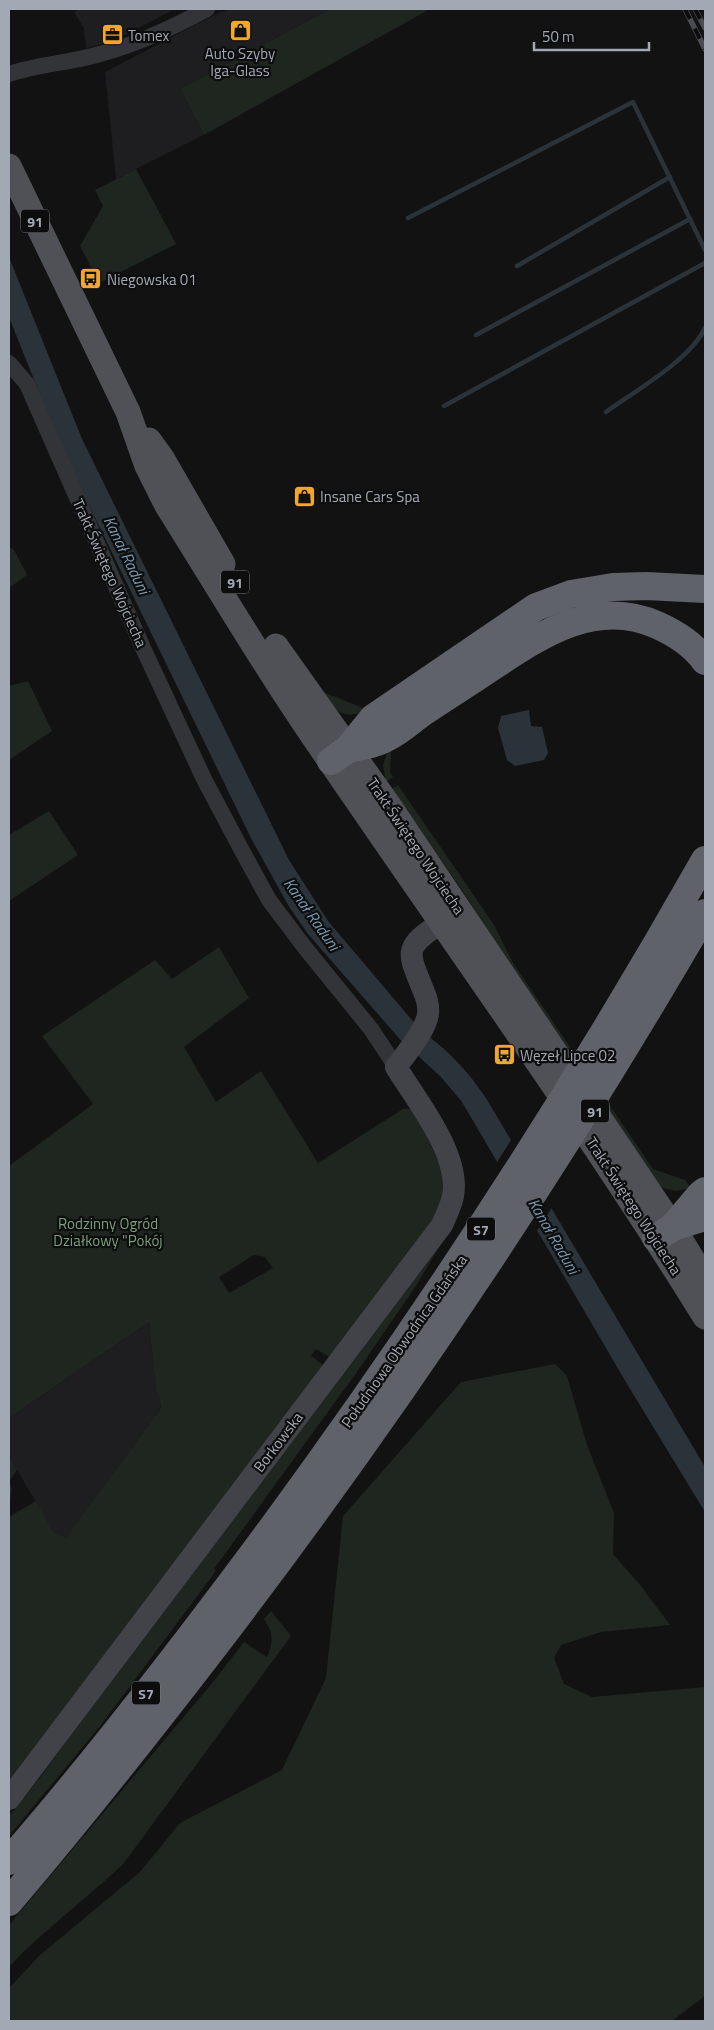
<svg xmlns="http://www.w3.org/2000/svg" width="714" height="2030" viewBox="0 0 714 2030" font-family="'Titillium Web',sans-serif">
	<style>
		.built { fill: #1e1e20 }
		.green { fill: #1e261f; fill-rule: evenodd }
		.water { fill: #2a3339 }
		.pier { fill: #121213 }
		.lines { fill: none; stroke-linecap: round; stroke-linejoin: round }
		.stream { stroke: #2a3339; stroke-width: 4.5 }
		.street { stroke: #333438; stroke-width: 16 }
		.secondary { stroke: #414348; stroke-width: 22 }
		.primary { stroke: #4f5157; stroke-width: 25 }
		.highway { stroke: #5f6269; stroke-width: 28 }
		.rail-casing { stroke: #4a4c51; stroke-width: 5.5 }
		.rail { stroke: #0d0d0e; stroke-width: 4; stroke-dasharray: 11; stroke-linecap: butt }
		.labels { text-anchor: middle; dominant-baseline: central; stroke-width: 4.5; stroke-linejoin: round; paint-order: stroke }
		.shield { fill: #0d0d0e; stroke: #767a82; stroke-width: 1 }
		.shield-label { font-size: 14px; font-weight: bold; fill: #a3a9b4 }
		.poi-label { font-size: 15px; fill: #a3a9b4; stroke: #0d0d0e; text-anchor: start }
		.street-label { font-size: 15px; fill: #a3a9b4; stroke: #0d0d0e }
		.park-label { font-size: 15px; fill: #7a9f7b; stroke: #0d0d0e }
		.water-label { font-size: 16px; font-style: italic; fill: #7998af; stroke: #0d0d0e }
	</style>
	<rect width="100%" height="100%" fill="#121213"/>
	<g class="built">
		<path d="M80 9H175L129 33 103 44 86 48 84 28 74 12Z"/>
		<path d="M229 9H330L180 89 204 135 116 179 105 72 222 11 223 12Z"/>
		<path d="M149 1322 156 1390 159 1394 161 1408 66 1539 54 1533 9 1456V1418Z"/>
	</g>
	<g class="green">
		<path d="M330 9H430L204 135 180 89Z"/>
		<path d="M136 169 176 244 99 283 80 246 103 206 95 190Z"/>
		<path d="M9 547 14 550 27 575 9 588Z"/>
		<path d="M28 681 52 731 9 760V686Z"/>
		<path d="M315 689 361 707 364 711C341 722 329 705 315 689Z"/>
		<path d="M389 748 391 751 390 772 393 777 386 782 383 765Z"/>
		<path d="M398 785 494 925 513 963 653 1169 685 1180 691 1188 675 1191 660 1187 493 939 462 890 392 789Z"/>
		<path d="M49 811 78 855 9 901V835Z"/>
		<path d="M219 947 249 998 184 1047 216 1102 261 1071 318 1163 403 1109H414L442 1169 443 1194 433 1221 333 1359 316 1349 311 1356 322 1364 324 1371 9 1788V1517L36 1501 54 1533 66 1538 161 1408 159 1395 156 1390 149 1322 9 1418V1166L93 1104 42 1036 155 960 172 979ZM254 1255 265 1257 273 1268 229 1293 219 1277Z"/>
		<path d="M438 1249 416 1286 354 1376 214 1569 216 1571 101 1725 9 1836V1816L41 1776 127 1659Z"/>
		<path d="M555 1364 567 1376 587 1445 614 1513 613 1554 641 1586 670 1625 601 1632 561 1645 554 1658 564 1684 592 1697 705 1687V1996L672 2021H9V1988L40 1955 140 1872 180 1823 282 1770 326 1678 343 1516 461 1382Z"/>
		<path d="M9 1456 17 1470 9 1481 12 1490 9 1504Z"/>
		<path d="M271 1611 291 1636 124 1863C87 1899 44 1929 9 1967V1925L213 1682 244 1642 267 1657C274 1642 273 1632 264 1619Z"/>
	</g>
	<g class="water">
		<path d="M9 257 82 439 289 860 328 921 417 1026 405 1045 308 934 288 905 252 840 63 452 9 317Z"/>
		<path d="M529 710 531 726 542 727 548 753 544 760 515 766 507 760 498 728 501 716Z"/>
		<path d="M428 1036C452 1054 469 1073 486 1098L705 1467V1512L627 1384 462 1102 441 1077 416 1054Z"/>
	</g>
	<path class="pier" d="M513 1137 553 1206 535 1234 496 1164Z"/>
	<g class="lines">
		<g class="stream">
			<path d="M408 218 633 102 705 250"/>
			<path d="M517 266 670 177"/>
			<path d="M476 335 690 219"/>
			<path d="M444 406 705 263"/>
			<path d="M606 412C635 391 690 360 705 328"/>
		</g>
		<g class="street">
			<path d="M9 74C38 64 70 63 100 54 138 44 172 28 207 9"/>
			<path d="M9 363 27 384 143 648 204 779 240 847 269 900 306 949 371 1029 396 1067"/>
		</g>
		<path class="secondary" d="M9 1799 442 1225C446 1216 451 1206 453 1196 461 1155 416 1100 396 1067 406 1054 426 1030 428 1014 429 1006 427 999 424 992 408 952 402 948 441 923"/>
		<g class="primary">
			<path d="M9 166 128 412 147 466 166 504C212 577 256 652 304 723 438 921 579 1114 705 1317"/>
			<path d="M149 440 162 458 223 564"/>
			<path d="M276 646 388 804 673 1227 705 1280"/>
		</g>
		<g class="highway">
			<path d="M348 749C361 746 377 744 388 737 400 731 411 721 422 713 444 698 467 684 489 669 539 636 594 597 657 625 675 633 693 644 705 661"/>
			<path d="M331 761 348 749 373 718 536 607 571 594 613 587 646 586 705 589"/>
			<path d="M673 1227 700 1195 705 1191"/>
			<path d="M656 1238 673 1227 705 1217"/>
			<path d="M9 1861C103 1753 190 1639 275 1524 431 1311 575 1090 705 860"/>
			<path d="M9 1902C77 1822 143 1739 207 1656 389 1419 555 1171 705 913"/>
		</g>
		<defs>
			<g id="rail">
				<path d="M685 9 705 49"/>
				<path d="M695 9 705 28"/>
			</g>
		</defs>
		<use href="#rail" class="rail-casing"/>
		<use href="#rail" class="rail"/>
	</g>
	<defs>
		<symbol id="shop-square" viewBox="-11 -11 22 22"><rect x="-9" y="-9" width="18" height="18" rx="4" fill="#f1a72c" stroke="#0d0d0e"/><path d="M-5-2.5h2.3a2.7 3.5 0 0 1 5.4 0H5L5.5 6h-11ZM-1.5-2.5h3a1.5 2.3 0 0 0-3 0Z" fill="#111"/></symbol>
		<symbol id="office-square" viewBox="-11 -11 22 22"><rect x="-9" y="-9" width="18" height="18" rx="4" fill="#f1a72c" stroke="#0d0d0e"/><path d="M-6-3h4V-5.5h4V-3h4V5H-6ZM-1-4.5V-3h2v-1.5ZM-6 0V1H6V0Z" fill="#111"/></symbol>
		<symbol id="bus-square" viewBox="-11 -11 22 22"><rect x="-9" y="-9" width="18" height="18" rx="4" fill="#f1a72c" stroke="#0d0d0e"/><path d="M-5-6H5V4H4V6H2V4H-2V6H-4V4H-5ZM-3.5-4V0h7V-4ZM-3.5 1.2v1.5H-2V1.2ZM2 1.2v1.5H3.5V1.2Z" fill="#111"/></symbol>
	</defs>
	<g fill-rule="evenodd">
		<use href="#shop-square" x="228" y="18" width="25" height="25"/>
		<use href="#office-square" x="100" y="22" width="25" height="25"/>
		<use href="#bus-square" x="78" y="266" width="25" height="25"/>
		<use href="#shop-square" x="292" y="484" width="25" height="25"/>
		<use href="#bus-square" x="492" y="1042" width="25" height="25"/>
	</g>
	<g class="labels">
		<g class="shield">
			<rect x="21" y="209.5" width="28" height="23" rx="4"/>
			<rect x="221" y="570.5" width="28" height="23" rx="4"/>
			<rect x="581" y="1099.5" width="28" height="23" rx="4"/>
			<rect x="467" y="1217.5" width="28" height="23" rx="4"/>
			<rect x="132" y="1681.5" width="28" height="23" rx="4"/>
		</g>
		<g class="shield-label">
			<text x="35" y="221">91</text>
			<text x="235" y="582">91</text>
			<text x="595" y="1111">91</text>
			<text x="481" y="1229">S7</text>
			<text x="146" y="1693">S7</text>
		</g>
		<g class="poi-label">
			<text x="128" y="35">Tomex</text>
			<text x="240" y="53" text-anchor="middle">Auto Szyby<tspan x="240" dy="17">Iga-Glass</tspan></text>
			<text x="107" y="279">Niegowska 01</text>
			<text x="320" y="496">Insane Cars Spa</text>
			<text x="520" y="1055">Węzeł Lipce 02</text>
		</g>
		<g class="street-label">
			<text transform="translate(110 573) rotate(66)">Trakt Świętego Wojciecha</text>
			<text transform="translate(416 846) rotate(56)">Trakt Świętego Wojciecha</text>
			<text transform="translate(634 1206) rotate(57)">Trakt Świętego Wojciecha</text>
			<text transform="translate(404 1341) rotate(-55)">Południowa Obwodnica Gdańska</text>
			<text transform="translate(278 1442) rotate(-53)">Borkowska</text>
		</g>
		<g class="park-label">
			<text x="108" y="1223">Rodzinny Ogród<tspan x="108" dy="17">Działkowy "Pokój</tspan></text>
		</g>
		<g class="water-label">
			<text transform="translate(127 555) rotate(64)">Kanał Raduni</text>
			<text transform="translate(312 914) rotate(55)">Kanał Raduni</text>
			<text transform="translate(554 1236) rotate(60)">Kanał Raduni</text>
		</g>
	</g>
	<rect width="714" height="2030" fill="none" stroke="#a3a9b4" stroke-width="20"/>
	<path d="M534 42v8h115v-8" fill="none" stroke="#a3a9b4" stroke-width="2.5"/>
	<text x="542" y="42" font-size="15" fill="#a3a9b4" stroke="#0d0d0e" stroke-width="4" paint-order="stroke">50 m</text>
</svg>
